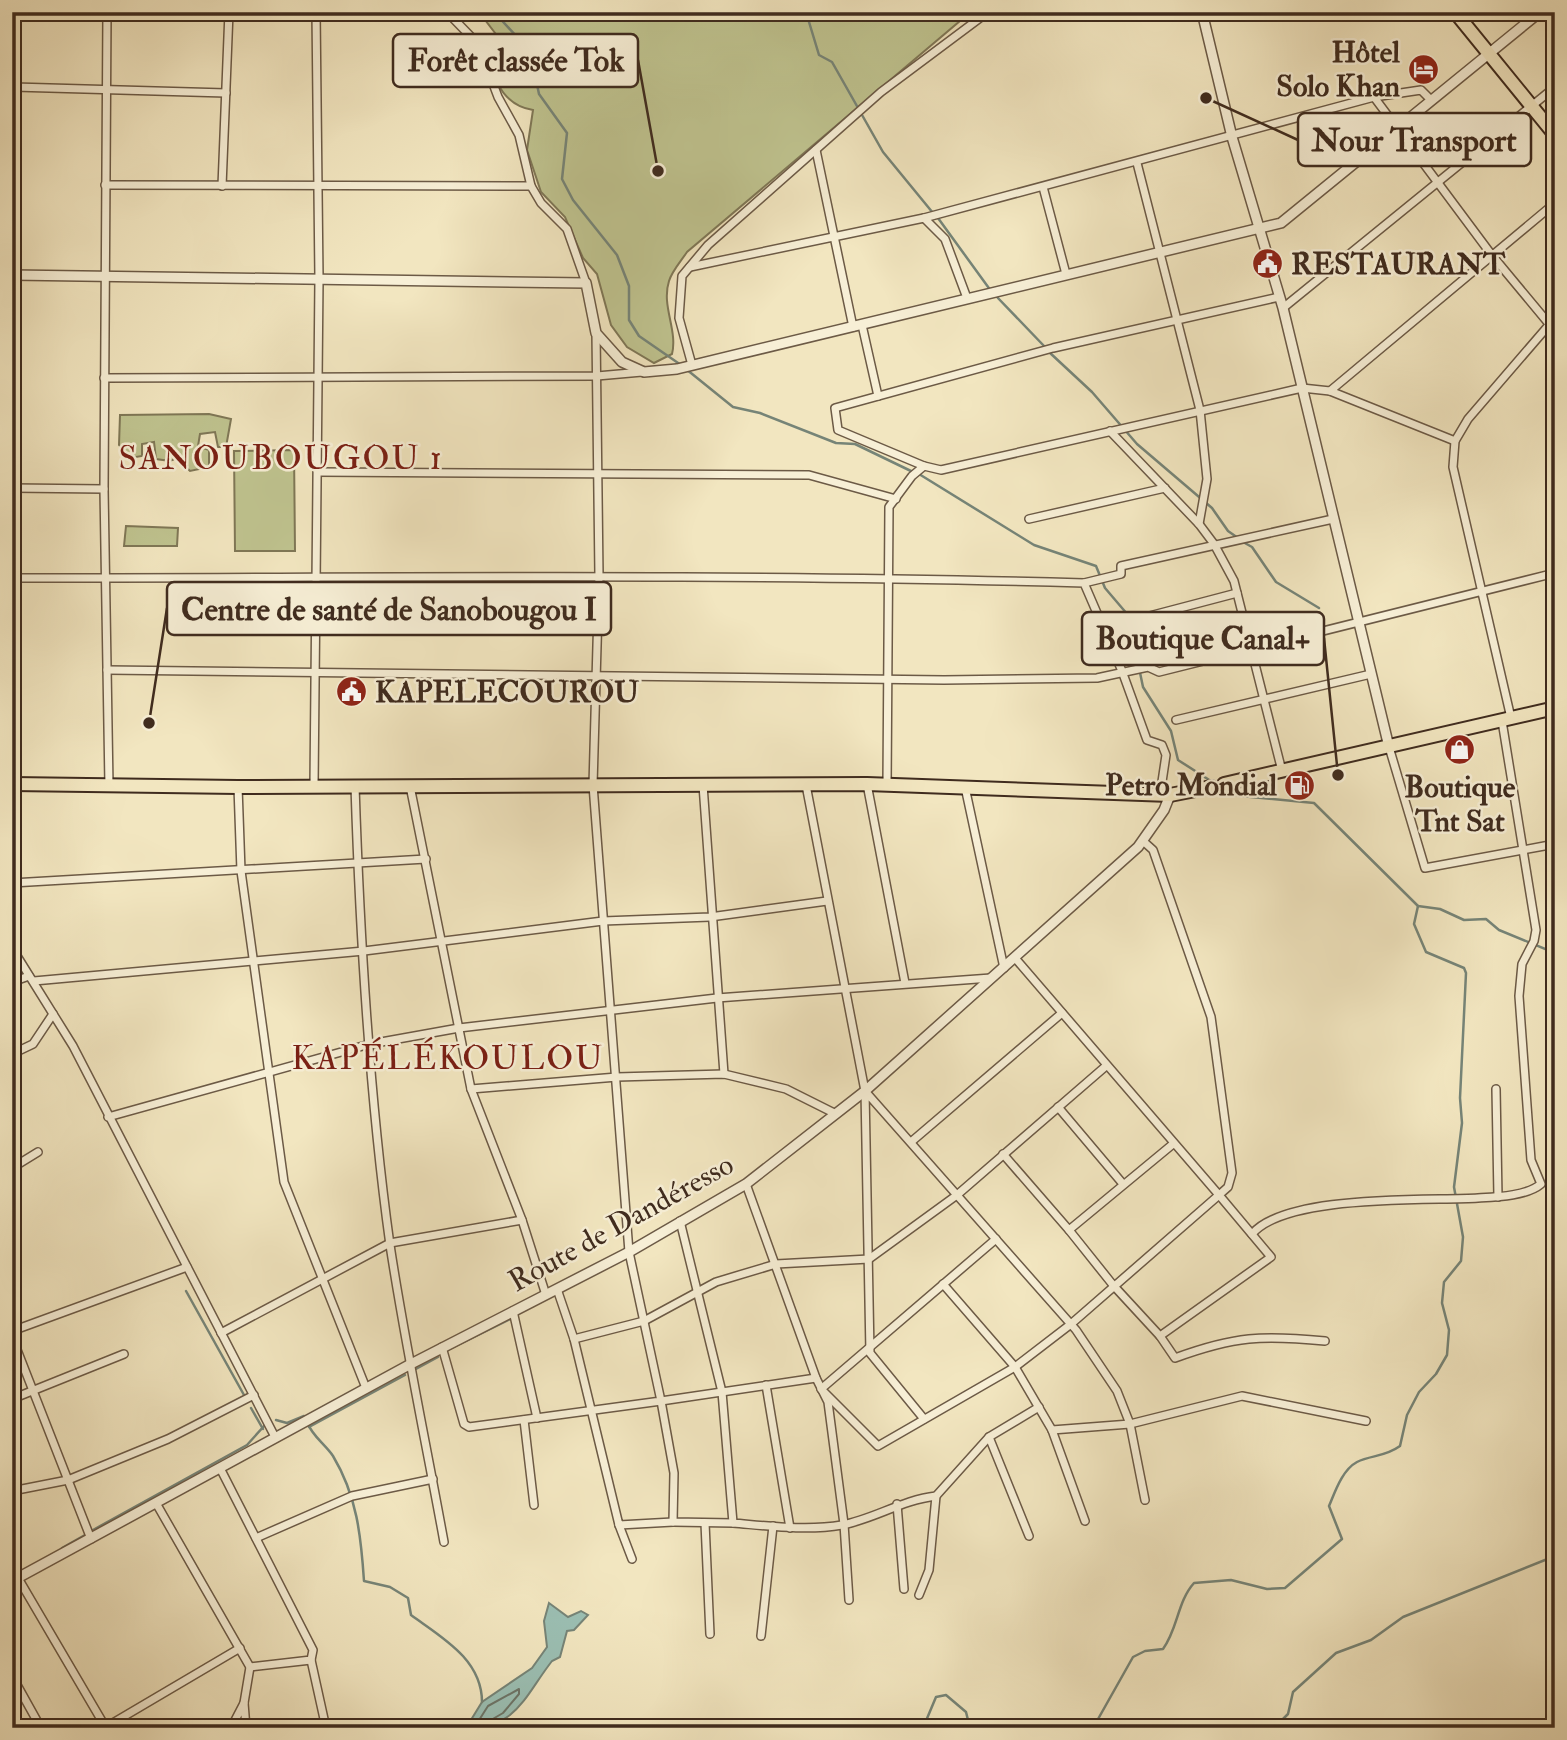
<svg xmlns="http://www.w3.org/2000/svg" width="1567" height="1740" viewBox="0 0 1567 1740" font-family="'IM FELL Double Pica',serif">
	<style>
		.green { fill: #bfc38f; stroke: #7f7756; stroke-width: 2 }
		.water { fill: #9bbfb3; stroke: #768477; stroke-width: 2 }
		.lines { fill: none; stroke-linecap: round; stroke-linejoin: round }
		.shore { stroke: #6d7568; stroke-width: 2 }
		.stream { stroke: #768477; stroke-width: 2.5 }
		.minor-casing { stroke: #6c5a46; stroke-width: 10 }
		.tertiary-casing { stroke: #6c5a46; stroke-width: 12 }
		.trunk-casing { stroke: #3f2b1e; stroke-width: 16 }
		.minor { stroke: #f7efd6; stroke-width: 7 }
		.tertiary { stroke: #f7efd6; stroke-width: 9 }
		.trunk { stroke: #f2e6c0; stroke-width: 12 }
		.labels { text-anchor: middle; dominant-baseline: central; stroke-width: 5; stroke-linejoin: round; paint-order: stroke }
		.poi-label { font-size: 30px; font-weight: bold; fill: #3f2b1e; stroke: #f7efd6; text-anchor: end }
		.street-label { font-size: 30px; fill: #3f2b1e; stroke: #f7efd6 }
		.quarter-label { font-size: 33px; letter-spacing: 2px; fill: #7a1f14; stroke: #f7efd6 }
		.leader { fill: none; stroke: #3f2b1e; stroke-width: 2.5 }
		.callout-dot { fill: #3f2b1e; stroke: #f7efd6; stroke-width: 2.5 }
		.callout { fill: #f7efd6; stroke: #3f2b1e; stroke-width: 2.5 }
		.callout-label { font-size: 32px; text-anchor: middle; font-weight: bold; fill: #3f2b1e }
	</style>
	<rect width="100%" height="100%" fill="#f2e6c0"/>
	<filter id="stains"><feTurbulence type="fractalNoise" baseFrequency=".00286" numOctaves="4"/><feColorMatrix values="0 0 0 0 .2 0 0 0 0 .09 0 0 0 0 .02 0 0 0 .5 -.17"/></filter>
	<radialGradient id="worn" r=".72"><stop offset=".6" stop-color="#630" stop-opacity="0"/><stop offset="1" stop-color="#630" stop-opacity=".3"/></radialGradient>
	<g class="green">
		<path d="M479 12H965L967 15 687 252C681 261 672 271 669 281 661 306 678 330 672 354L654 363 627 347 611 325 597 274 583 258 565 217 541 192 527 150 533 110C500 105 494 75 482 48L495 33Z"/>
		<path d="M209 414 231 419 226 447H218L215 432 200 434 198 446 209 450V467L190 471 177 458 170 461 156 459 154 442 142 444V456L130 458 119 445 120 415Z"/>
		<path d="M294 450 295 551H235L234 451Z"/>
		<path d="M126 526 178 528 177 546H124Z"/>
	</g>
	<path class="water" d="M549 1603 568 1617 581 1611 588 1615 574 1630 567 1631 560 1657 552 1661C524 1697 517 1728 466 1728L482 1702 532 1668 547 1647 544 1621Z"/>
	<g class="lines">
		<path class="shore" d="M474 1728 488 1706 519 1689V1694L503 1713 491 1720 489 1728"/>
		<g class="stream">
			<path d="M494 12 530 51 539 94 567 133 562 179 573 200 617 255 629 286V320L639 336 681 365"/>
			<path d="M806 12 819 55 832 62 883 152 933 213"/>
			<path d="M938 218 991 291"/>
			<path d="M996 296 1045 347"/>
			<path d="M1049 352 1092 392 1137 444 1212 508 1228 531 1238 538"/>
			<path d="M686 369 733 407 760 413 836 443 855 444 913 472"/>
			<path d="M919 474 1034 545 1096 566 1105 588 1128 615 1143 687 1171 731 1178 760 1214 783"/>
			<path d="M1243 542 1252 547 1276 582 1319 608"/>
			<path d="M1222 789 1230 795 1314 803 1418 906 1440 909 1464 920 1486 919 1499 930 1555 953"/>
			<path d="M186 1291 244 1395"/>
			<path d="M446 1351 512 1318"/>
			<path d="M414 1370 438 1357"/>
			<path d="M251 1408 263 1429"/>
			<path d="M276 1420 287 1423 304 1416"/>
			<path d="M307 1422C312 1436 325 1444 333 1456 357 1496 361 1536 364 1581L390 1587 408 1598 411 1615C441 1637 482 1659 482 1702"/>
			<path d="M309 1427 405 1375"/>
			<path d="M93 1530 247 1445 265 1425"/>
			<path d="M62 1548 85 1535"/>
			<path d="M923 1728 936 1697 946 1695 966 1712 970 1728"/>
			<path d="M1093 1728 1133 1657 1145 1651 1163 1649C1178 1629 1177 1602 1194 1583L1231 1580 1267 1589 1285 1588 1342 1539 1329 1506C1335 1492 1342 1470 1357 1462 1371 1455 1385 1457 1400 1446L1407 1415 1419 1392 1436 1374 1447 1355 1449 1330 1442 1303 1444 1282 1461 1261 1463 1237 1454 1187 1462 1123 1460 1098 1466 973 1464 968 1426 952 1414 924 1418 906"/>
			<path d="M1274 1728 1288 1714 1293 1692 1336 1653 1371 1640 1403 1617 1555 1556"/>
		</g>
		<defs>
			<g id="minor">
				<path d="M107 12 104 489 109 786"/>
				<path d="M447 12 478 44 498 97 519 135 531 186 541 203 567 229 586 283"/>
				<path d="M1374 97 1491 254 1555 331"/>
				<path d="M816 150 853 327"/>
				<path d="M1137 163 1200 410 1207 479 1199 524"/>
				<path d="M105 185 531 186"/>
				<path d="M222 186 229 12"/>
				<path d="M1043 187 1066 274"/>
				<path d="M924 218 1374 97 1421 90 1431 100"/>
				<path d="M690 267 924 218 945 239 967 298"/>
				<path d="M1283 308 1555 87"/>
				<path d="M862 325 878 396"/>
				<path d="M692 365 679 318 682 276 708 245 881 92 988 12"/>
				<path d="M104 378 597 376 642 372"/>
				<path d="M1330 391 1555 203"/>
				<path d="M1110 431 1199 524 1214 544 1234 581 1282 771"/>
				<path d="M12 438 14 87 226 93"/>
				<path d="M924 466 838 430 835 408 1053 348 1279 297"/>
				<path d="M318 472 809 475 896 499"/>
				<path d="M12 488 104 489"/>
				<path d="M1029 519 1165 488"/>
				<path d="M12 578C369 578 727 573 1084 583L1122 671 1147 740 1162 745 1166 755 1160 795"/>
				<path d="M1084 583 1121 574V566L1333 519"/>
				<path d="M1138 619 1237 593"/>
				<path d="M107 670 944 680 1097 678 1148 667 1159 672 1555 573"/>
				<path d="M1511 718 1453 467 1455 441 1468 419 1555 318"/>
				<path d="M1176 720 1371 674"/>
				<path d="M1389 747 1425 868 1555 844"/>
				<path d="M867 784 905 983"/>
				<path d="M703 785 724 1074"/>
				<path d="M806 785 865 1091"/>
				<path d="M887 785 889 507 912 476 924 466 941 470 1302 388 1330 391 1455 441"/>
				<path d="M314 786 319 279 316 12"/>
				<path d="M355 786C360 939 369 1094 390 1245 405 1344 426 1443 444 1542"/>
				<path d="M410 786 471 1089 522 1220 546 1295"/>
				<path d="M238 787 241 871 284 1182 366 1388"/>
				<path d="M965 787 1004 968"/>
				<path d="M12 883 426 859"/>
				<path d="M12 948 73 1046 275 1437"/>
				<path d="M34 981 364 951 603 921 710 917 827 901"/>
				<path d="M12 982 29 976"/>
				<path d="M12 1054 33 1044 53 1014"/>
				<path d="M471 1089 617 1077 724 1074 786 1089 836 1114"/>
				<path d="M1496 1089 1498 1197"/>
				<path d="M1058 1107 1123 1184"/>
				<path d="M108 1117 370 1044 459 1028 717 998 991 978"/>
				<path d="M911 1142 1062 1013"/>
				<path d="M1003 1154 1069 1230 1173 1144"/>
				<path d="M12 1168 38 1152"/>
				<path d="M746 1184 816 1378 828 1402 844 1524 849 1600"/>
				<path d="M680 1221 722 1392 733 1523C769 1526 807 1531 842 1525 874 1519 902 1500 936 1496L989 1437 1039 1407"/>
				<path d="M1069 1230 1113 1285 1160 1336 1271 1257 1219 1195 1228 1187 1232 1173 1211 1017 1153 850 1143 841"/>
				<path d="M1252 1234C1286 1194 1425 1201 1478 1198 1496 1197 1527 1196 1541 1184L1531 1160 1519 996 1522 964 1534 941 1536 930 1502 721"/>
				<path d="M996 1239 821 1389 878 1446 1015 1367 1071 1324 1219 1195 1015 958"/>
				<path d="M943 1284 1015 1367 1052 1430 1085 1521"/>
				<path d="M557 1289 574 1339 644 1321 716 1282 776 1264 869 1259 957 1195 1106 1066"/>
				<path d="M513 1311 537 1418"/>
				<path d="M12 1331 187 1267"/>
				<path d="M221 1333 390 1243 522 1220"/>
				<path d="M1160 1336 1175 1358C1235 1336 1262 1335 1325 1341"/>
				<path d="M12 1337 91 1539"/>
				<path d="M574 1339 619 1525 673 1522"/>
				<path d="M442 1347 464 1424 469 1427 661 1401 629 1252 593 785 599 576 596 333"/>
				<path d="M766 1385 790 1528"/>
				<path d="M12 1399 124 1354"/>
				<path d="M924 1419 870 1353 865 1091 1076 1330 1117 1391 1130 1424 1145 1500"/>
				<path d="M524 1420 534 1505"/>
				<path d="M1052 1430 1130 1424 1242 1396 1366 1421"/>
				<path d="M989 1437 1029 1536"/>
				<path d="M220 1468 313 1650 311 1660 250 1667"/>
				<path d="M12 1491 68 1480 168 1439 254 1395"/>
				<path d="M156 1503 250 1667 244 1703"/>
				<path d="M897 1504 904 1589"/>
				<path d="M705 1523 710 1634"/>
				<path d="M733 1523 673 1522 674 1473 661 1401 816 1378"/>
				<path d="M619 1525 632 1559"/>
				<path d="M256 1538 352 1496 433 1479"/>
				<path d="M18 1578 106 1728"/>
				<path d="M919 1595 929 1570 936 1496"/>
				<path d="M761 1636 773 1526"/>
				<path d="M311 1660 326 1728"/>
				<path d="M12 1676 41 1728"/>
				<path d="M106 1727 240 1648"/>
				<path d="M231 1728 244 1703 246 1728"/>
			</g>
			<g id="tertiary">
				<path d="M1202 12 1232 137 1283 308 1389 747"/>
				<path d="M12 275 586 283 596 333 622 362 644 372 677 369 1281 223 1540 12"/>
				<path d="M12 1581 409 1365 629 1252 746 1184 865 1091 1138 847 1164 810 1170 795"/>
			</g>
			<g id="trunk">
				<path d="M1455 12 1555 135"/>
				<path d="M12 784 238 787 867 784 1170 795 1211 787"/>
				<path d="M1224 784 1555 708"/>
			</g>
		</defs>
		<use href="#minor" class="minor-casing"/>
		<use href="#tertiary" class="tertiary-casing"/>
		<use href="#trunk" class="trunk-casing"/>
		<use href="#minor" class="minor"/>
		<use href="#tertiary" class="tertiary"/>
		<use href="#trunk" class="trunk"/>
	</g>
	<defs>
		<symbol id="hotel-disc" viewBox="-11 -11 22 22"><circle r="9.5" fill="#8f2418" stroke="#f7efd6"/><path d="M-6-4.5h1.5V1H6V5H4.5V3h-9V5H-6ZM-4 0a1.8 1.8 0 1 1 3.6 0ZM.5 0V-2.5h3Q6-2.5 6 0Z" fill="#fff"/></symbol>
		<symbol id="civic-disc" viewBox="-11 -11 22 22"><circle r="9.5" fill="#8f2418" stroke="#f7efd6"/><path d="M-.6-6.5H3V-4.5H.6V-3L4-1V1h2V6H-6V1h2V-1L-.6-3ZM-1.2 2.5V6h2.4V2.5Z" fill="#fff"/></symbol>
		<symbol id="shop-disc" viewBox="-11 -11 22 22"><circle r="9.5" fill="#8f2418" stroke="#f7efd6"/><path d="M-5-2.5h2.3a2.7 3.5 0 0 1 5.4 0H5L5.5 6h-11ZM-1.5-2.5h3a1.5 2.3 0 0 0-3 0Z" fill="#fff"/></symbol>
		<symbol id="fuel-disc" viewBox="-11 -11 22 22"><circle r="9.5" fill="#8f2418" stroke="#f7efd6"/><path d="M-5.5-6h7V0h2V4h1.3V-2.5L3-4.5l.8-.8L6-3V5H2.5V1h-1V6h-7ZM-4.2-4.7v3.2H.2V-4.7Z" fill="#fff"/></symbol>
	</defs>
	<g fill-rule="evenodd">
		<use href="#hotel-disc" x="1406" y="52" width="35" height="35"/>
		<use href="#civic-disc" x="1250" y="246" width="35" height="35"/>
		<use href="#civic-disc" x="334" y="674" width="35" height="35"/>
		<use href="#shop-disc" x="1442" y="732" width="35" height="35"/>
		<use href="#fuel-disc" x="1282" y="768" width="35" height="35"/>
	</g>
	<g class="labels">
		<g class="poi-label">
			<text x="1400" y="52">Hôtel<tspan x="1400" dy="34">Solo Khan</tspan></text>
			<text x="1291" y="264" text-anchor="start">RESTAURANT</text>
			<text x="375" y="692" text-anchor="start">KAPELECOUROU</text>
			<text x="1277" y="785">Petro Mondial</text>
			<text x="1460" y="787" text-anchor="middle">Boutique<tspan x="1460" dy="34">Tnt Sat</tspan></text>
		</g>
		<g class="street-label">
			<text transform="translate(621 1223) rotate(-29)">Route de Dandéresso</text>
		</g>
		<g class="quarter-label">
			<text x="281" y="458">SANOUBOUGOU 1</text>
			<text x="448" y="1058">KAPÉLÉKOULOU</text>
		</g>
	</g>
	<path class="leader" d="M658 171L638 60M1206 98L1298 140M149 723L167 608M1338 775L1324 638"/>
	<g class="callout-dot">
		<circle cx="658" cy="171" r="7"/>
		<circle cx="1206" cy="98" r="7"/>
		<circle cx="149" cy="723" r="7"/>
		<circle cx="1338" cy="775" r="7"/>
	</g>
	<g class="callout">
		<rect x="393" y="34" width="245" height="53" rx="7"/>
		<rect x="1298" y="113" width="233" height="53" rx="7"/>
		<rect x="167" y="582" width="444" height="53" rx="7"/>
		<rect x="1082" y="612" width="242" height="53" rx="7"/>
	</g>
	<g class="callout-label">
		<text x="516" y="71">Forêt classée Tok</text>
		<text x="1414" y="151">Nour Transport</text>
		<text x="389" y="620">Centre de santé de Sanobougou I</text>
		<text x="1203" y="649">Boutique Canal+</text>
	</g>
	<rect width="1567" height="1740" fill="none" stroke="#f2e6c0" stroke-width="42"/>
	<rect x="14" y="14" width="1539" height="1712" fill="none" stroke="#3f2b1e" stroke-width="3.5"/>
	<rect x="21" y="21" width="1525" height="1698" fill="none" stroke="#3f2b1e" stroke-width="2"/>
	<rect width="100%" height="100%" filter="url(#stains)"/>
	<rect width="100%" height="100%" fill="url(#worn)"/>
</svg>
